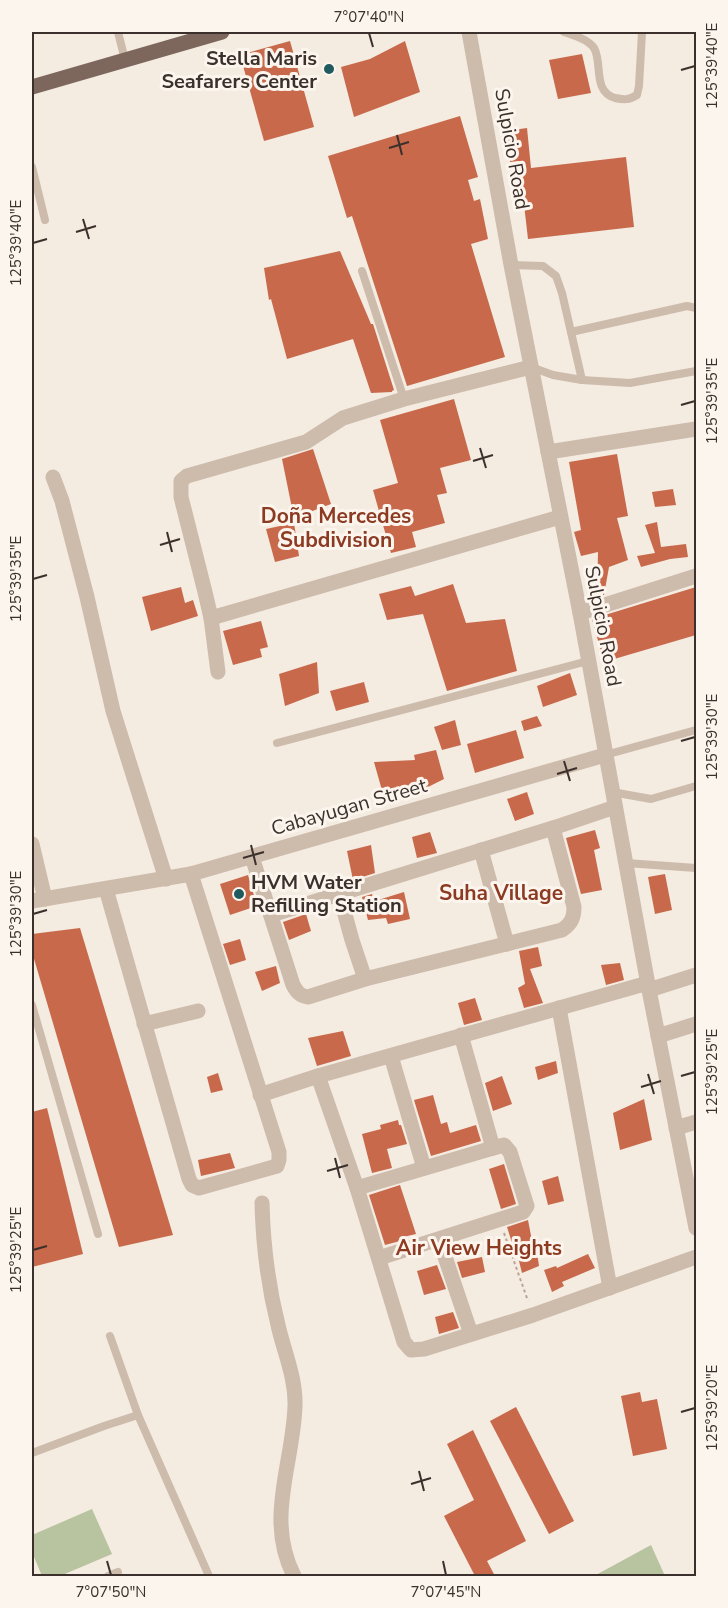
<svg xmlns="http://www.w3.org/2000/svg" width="728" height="1608" viewBox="0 0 728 1608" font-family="'Nunito Sans',sans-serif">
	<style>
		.green { fill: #b8c4a0 }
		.building { fill: #c8694b }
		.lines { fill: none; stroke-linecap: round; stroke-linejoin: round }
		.path { stroke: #b9a596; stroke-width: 2; stroke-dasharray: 3 3; stroke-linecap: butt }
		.service { stroke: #cdbbac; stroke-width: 8 }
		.minor { stroke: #cdbbac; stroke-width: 15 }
		.primary { stroke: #7d675c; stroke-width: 15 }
		.ticks { fill: none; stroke: #3b302b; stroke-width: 2 }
		.poi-dot { fill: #1f5a5e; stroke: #fbf5ee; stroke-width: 2 }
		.labels { text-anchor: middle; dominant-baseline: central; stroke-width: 6; stroke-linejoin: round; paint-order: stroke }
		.poi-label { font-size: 20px; font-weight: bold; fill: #3b302b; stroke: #fbf5ee; text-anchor: end }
		.street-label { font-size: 20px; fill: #3b302b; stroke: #fbf5ee }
		.neighbourhood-label { font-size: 21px; font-weight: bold; fill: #8c3b22; stroke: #fbf5ee }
		.neatline { fill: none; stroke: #3b302b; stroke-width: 2 }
		.ticks-label { font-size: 15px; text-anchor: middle; fill: #3b302b }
	</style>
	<rect width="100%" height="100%" fill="#f4ebe1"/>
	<g class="green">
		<path d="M92 1509 112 1554 60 1576H42L32 1552V1535Z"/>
		<path d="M651 1545 665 1576H594Z"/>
	</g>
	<g class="building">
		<path d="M290 41 314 127 264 141 240 55Z"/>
		<path d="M405 41 420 92 354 117 341 67 370 59Z"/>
		<path d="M582 54 591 93 558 99 549 60Z"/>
		<path d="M460 116 478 177 468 180 474 201 480 199 488 239 471 244 505 357 407 386 352 216 347 218 328 156Z"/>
		<path d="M527 128 531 168 626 157 634 227 528 239 519 161 510 162 507 131Z"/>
		<path d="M340 251 371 324H373L394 390 392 391V392L371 393 353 339 287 359 271 299 269 300 264 268Z"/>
		<path d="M454 399 471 460 440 468 447 493 437 495 445 523 412 532 416 547 391 553 373 490 398 483 380 420Z"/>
		<path d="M313 449 331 504 294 518 282 459Z"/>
		<path d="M617 454 628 516 617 518 628 560 609 567 604 595H597L598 552 581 556 574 532 581 530 569 462Z"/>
		<path d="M673 489 676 505 655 507 652 492Z"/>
		<path d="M657 522 661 547 686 544 688 557 670 559 641 567 637 556 655 553 645 525Z"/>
		<path d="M294 523 299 556 275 562 266 529Z"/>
		<path d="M453 584 466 623 505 619 517 671 447 691 423 614 387 620 379 594 411 586 415 596Z"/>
		<path d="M181 587 185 603 193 600 198 616 151 631 142 597Z"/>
		<path d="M696 587V635L604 662 592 619Z"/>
		<path d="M261 621 268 647 260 649 262 657 233 665 223 631Z"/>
		<path d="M317 662 319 693 285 706 279 674Z"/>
		<path d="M570 673 577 695 543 707 537 686Z"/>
		<path d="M364 682 369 702 336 711 330 691Z"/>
		<path d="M537 716 542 726 524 731 521 721Z"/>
		<path d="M455 720 461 745 442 750 434 727Z"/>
		<path d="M516 730 524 758 475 773 467 744Z"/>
		<path d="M436 750 444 779 424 789 422 782 383 794 374 762 415 760 414 755Z"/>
		<path d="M527 792 534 814 515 821 507 799Z"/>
		<path d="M595 830 600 848 594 850 602 890 581 894 566 838Z"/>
		<path d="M430 832 437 853 417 858 412 837Z"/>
		<path d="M371 845 375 873 353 880 347 851Z"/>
		<path d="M665 874 672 910 655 914 648 877Z"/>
		<path d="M248 875 257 906 230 915 220 884Z"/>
		<path d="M404 892 410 919 388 924 386 918 368 920 362 897 372 894 375 901Z"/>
		<path d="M306 914 311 931 289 940 283 922Z"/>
		<path d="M80 928 173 1235 119 1247 32 952V934Z"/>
		<path d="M240 939 246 960 230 965 223 944Z"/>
		<path d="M538 947 542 966 530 969 543 1003 524 1008 518 988 525 984 519 951Z"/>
		<path d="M620 963 624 980 606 985 601 965Z"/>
		<path d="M276 966 280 983 262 991 255 972Z"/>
		<path d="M475 998 482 1020 464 1025 458 1003Z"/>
		<path d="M343 1031 351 1056 317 1066 308 1038Z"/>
		<path d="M556 1061 558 1073 538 1080 535 1067Z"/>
		<path d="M218 1073 223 1090 211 1093 207 1077Z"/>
		<path d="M502 1076 512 1104 493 1111 485 1083Z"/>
		<path d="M433 1095 441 1124 447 1122 450 1133 476 1125 481 1141 431 1156 414 1100Z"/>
		<path d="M644 1099 652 1140 620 1150 613 1113Z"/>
		<path d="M47 1108 83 1254 32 1267V1112Z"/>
		<path d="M398 1120 399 1125H401L407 1144 387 1149 392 1168 372 1173 362 1134 381 1129 380 1125Z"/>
		<path d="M230 1153 235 1168 201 1176 198 1160Z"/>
		<path d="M504 1164 516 1204 501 1209 489 1169Z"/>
		<path d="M558 1176 564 1201 548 1205 542 1181Z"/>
		<path d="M400 1185 416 1234 399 1238 400 1241 385 1245 369 1195Z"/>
		<path d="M528 1220 533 1246 536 1245 539 1266 522 1273 515 1245 513 1246 507 1227Z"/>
		<path d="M588 1254 595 1268 562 1282 564 1286 552 1292 544 1270 556 1266 557 1268Z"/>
		<path d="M482 1257 485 1272 462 1278 457 1262Z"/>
		<path d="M437 1265 446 1289 424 1295 417 1271Z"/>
		<path d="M453 1312 459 1328 439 1334 435 1317Z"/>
		<path d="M640 1392 642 1402 657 1399 667 1449 633 1456 621 1396Z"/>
		<path d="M516 1407 574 1521 549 1534 490 1421Z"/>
		<path d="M473 1430 526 1541 487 1561 495 1576H475L444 1516 474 1500 447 1444Z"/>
	</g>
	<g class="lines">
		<path class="path" d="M504 1233 528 1301"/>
		<g class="service">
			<path d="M118 32 125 60"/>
			<path d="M564 32C573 35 588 39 594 48 603 63 592 91 615 98 624 100 629 100 637 95L639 86 642 32"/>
			<path d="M32 167 45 220"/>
			<path d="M511 265 543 266 556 276 562 293 582 380"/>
			<path d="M362 271 404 399"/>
			<path d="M571 332 687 306 696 308"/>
			<path d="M531 367 553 375 582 380 630 383 696 371"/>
			<path d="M277 743 588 661"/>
			<path d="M605 755 696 730"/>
			<path d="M612 792 651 799 696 786"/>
			<path d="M626 863 696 868"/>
			<path d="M32 1005 98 1234"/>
			<path d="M110 1336 138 1415"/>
			<path d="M32 1453 104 1426 138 1415 209 1576"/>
			<path d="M108 1576 118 1572"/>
		</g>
		<g class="minor">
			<path d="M469 32 511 265 580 613 649 990 696 1228"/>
			<path d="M548 452 696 429"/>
			<path d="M53 477 62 501 87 597 113 711 166 879"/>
			<path d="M580 613 696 576"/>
			<path d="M211 618 560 517"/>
			<path d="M218 672 211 618 205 592 181 497V481L187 476 306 442 343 418 404 399 531 367"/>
			<path d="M32 844 45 899"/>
			<path d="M481 850 507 944"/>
			<path d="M252 857 293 985C297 992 300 996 308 997L365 979 562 930C571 924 574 918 574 907L553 828"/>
			<path d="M106 889 189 1179 192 1185 199 1188 277 1166 279 1160V1152L191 874"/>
			<path d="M339 893 352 940 365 979"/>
			<path d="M32 901 191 874 605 755"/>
			<path d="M271 915 553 828 615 807"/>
			<path d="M649 990 696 975"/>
			<path d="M559 1008 610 1288"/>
			<path d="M144 1024 198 1011"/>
			<path d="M461 1035 493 1148"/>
			<path d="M658 1036 696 1024"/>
			<path d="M391 1056 424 1168"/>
			<path d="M318 1076 357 1188 404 1342 411 1350 424 1349 533 1315 696 1257"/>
			<path d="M260 1095 318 1076 648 983"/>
			<path d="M676 1128 696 1122"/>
			<path d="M357 1188 493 1148 504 1145 510 1152 527 1206 523 1212 379 1258"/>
			<path d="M262 1203C263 1244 268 1285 278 1325 284 1352 296 1378 295 1406 293 1465 265 1519 294 1576"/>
			<path d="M439 1239 471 1334"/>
		</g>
		<path class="primary" d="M32 87 222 32"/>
	</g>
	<path class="ticks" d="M369 33 373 47M681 70 695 66M397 135 402 155M389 148 409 142M83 219 89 239M76 232 96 226M33 243 47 239M681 405 695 401M480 448 486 468M473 461 493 455M167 532 172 552M160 545 180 539M33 579 47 575M681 741 695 737M564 761 570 781M557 774 577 768M251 845 256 865M243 858 264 852M33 914 47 910M648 1074 654 1094M681 1076 695 1072M641 1087 661 1081M335 1158 340 1178M327 1171 348 1165M33 1250 47 1246M681 1412 695 1408M419 1471 424 1491M411 1484 431 1478M107 1561 111 1575M443 1561 446 1575"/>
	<g class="poi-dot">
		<circle cx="329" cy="69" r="6"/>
		<circle cx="239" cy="894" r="6"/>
	</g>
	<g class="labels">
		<g class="poi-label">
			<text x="317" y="58">Stella Maris<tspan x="317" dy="23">Seafarers Center</tspan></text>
			<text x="251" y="882" text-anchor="start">HVM Water<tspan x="251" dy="23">Refilling Station</tspan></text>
		</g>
		<g class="street-label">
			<text transform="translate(512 149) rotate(80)">Sulpicio Road</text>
			<text transform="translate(603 626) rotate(79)">Sulpicio Road</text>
			<text transform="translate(349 807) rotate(-16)">Cabayugan Street</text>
		</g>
		<g class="neighbourhood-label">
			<text x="336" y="516">Doña Mercedes<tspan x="336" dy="24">Subdivision</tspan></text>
			<text x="501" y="893">Suha Village</text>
			<text x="479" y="1248">Air View Heights</text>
		</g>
	</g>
	<rect width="728" height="1608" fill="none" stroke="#fbf5ee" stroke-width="66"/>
	<rect x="33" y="33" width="662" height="1542" class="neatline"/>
	<g class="ticks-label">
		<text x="369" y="22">7°07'40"N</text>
		<text transform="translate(712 66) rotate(-90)" y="5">125°39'40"E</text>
		<text transform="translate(16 243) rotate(-90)" y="5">125°39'40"E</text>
		<text transform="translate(712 401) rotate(-90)" y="5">125°39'35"E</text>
		<text transform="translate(16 579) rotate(-90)" y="5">125°39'35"E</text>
		<text transform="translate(712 737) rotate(-90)" y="5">125°39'30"E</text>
		<text transform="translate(16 914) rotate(-90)" y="5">125°39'30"E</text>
		<text transform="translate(712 1072) rotate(-90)" y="5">125°39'25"E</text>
		<text transform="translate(16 1250) rotate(-90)" y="5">125°39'25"E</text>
		<text transform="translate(712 1408) rotate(-90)" y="5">125°39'20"E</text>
		<text x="111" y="1597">7°07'50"N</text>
		<text x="446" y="1597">7°07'45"N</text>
	</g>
</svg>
